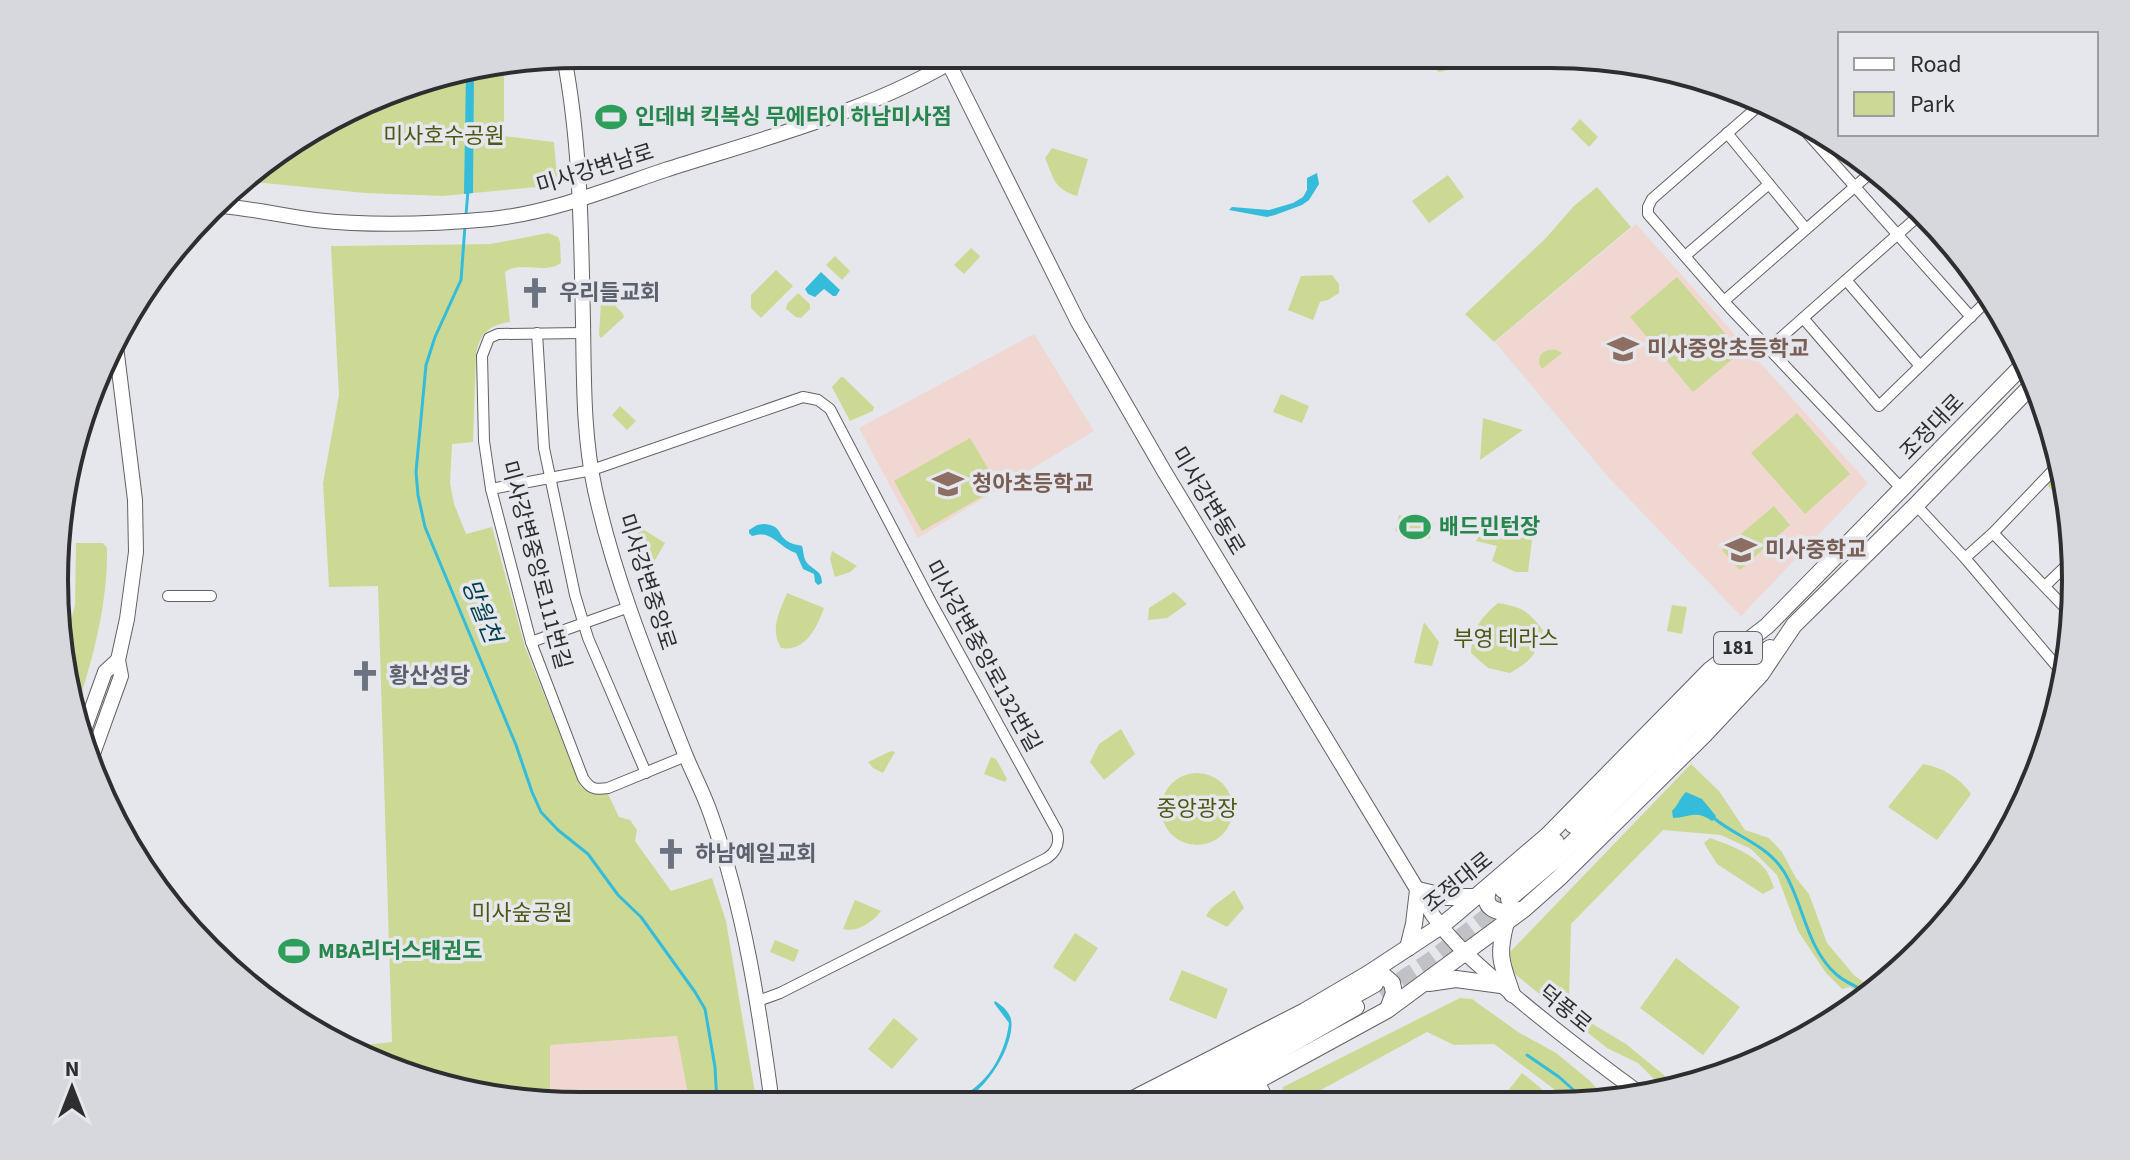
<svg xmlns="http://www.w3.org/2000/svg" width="2130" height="1160" viewBox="0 0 2130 1160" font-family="'Source Sans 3','Noto Sans KR',sans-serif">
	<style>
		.education { fill: #f1d7d2 }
		.green { fill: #ccd995 }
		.water { fill: #34bcda }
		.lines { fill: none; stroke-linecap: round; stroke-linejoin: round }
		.stream { stroke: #34bcda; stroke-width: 3 }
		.primary-tunnel { stroke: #c1c2c6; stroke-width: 16; stroke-dasharray: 16 8; stroke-linecap: butt }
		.street-casing { stroke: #626267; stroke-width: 12 }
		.secondary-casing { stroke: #626267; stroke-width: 16 }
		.primary-casing { stroke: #626267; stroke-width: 18 }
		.street { stroke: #fff; stroke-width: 10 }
		.secondary { stroke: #fff; stroke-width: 14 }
		.primary { stroke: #fff; stroke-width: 16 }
		.labels { text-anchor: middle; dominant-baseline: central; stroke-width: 7; stroke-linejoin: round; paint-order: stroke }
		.shield { fill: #e6e7ec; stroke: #656668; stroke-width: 2 }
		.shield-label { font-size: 20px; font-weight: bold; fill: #2e2e30 }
		.leisure-label { font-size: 22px; font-weight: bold; fill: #27864d; stroke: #e6e7ec; text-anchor: start }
		.park-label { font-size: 22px; fill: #4e5814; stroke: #e6e7ec }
		.street-label { font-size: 22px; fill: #2e2e30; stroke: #e6e7ec }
		.worship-label { font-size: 22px; font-weight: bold; fill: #5b616d; stroke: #e6e7ec; text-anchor: start }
		.education-label { font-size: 22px; font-weight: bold; fill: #785e54; stroke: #e6e7ec; text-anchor: start }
		.water-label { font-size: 24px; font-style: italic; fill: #013f4b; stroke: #e6e7ec }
		.rim { fill: none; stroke: #2e2e30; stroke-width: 4 }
	</style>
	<rect width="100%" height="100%" fill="#e6e7ec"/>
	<g class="education">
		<path d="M1636 224 1868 483 1741 616 1609 478 1495 342Z"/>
		<path d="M1034 334 1094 431 918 538 859 428Z"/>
		<path d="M678 1036 690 1104 550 1105V1045Z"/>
	</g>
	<g class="green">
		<path d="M1423 55H1463L1448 70 1439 72 1431 66Z"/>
		<path d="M504 67V136L554 142 557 176 537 187 443 196 365 193 243 181 259 163 410 82Z"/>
		<path d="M1580 119 1598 137 1589 147 1571 129Z"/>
		<path d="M1052 148 1088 159 1077 196C1054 189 1054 179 1045 158Z"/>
		<path d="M1448 175 1464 197 1429 223 1412 201Z"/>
		<path d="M1597 187 1631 227 1494 342 1465 314 1545 239 1574 206Z"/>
		<path d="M548 233 558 237 560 242 561 263C545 275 521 260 505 272L510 322C489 325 480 333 476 354L473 442 452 444 450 483 454 504 466 534 492 527 525 647 581 787 592 794H608L619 817 630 820 637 830 635 841 671 891 712 878 726 921 757 1104H690L677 1036 550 1045V1105L443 1088 345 1047 392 1042 378 586 329 587 323 483 339 395 331 246 491 244Z"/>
		<path d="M971 248 980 256 979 258 964 274 954 265Z"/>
		<path d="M835 256 850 271 842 280 826 265Z"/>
		<path d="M776 270 793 286 761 318 751 308V295Z"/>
		<path d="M1332 275 1339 284V293L1328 300 1320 302 1313 320 1288 310 1301 276Z"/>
		<path d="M1677 277 1741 352 1693 392 1630 317Z"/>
		<path d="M798 293 810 304V309L801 318 796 317 786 309 787 304Z"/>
		<path d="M609 299 623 314 624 317 601 338 599 335 601 302 606 303Z"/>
		<path d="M1557 350 1562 353 1542 369 1539 363C1539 351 1547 349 1557 350Z"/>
		<path d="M841 377H843L874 407 873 411 850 421 832 387Z"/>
		<path d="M1281 394 1309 406 1302 423 1273 412Z"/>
		<path d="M620 406 636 421 627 430 612 415Z"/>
		<path d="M1797 413 1850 474 1805 514 1751 453Z"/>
		<path d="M1483 418 1523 430 1480 460Z"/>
		<path d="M970 438 999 487 922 531 894 481Z"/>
		<path d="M2062 468 2069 507 2045 483Z"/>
		<path d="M1774 506 1790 525 1740 570 1722 550Z"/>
		<path d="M1399 515 1434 523 1430 539 1395 531Z"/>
		<path d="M641 528 665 543 652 565 639 557 647 544 636 537Z"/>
		<path d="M1484 528 1532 540 1528 572H1515L1492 561 1497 546 1476 541Z"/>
		<path d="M76 543H103L107 548C108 601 94 656 77 707L63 650 75 605Z"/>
		<path d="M832 551 857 566 850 572 835 577 830 559Z"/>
		<path d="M1174 592 1187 604 1167 618 1148 620 1149 608Z"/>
		<path d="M787 593 824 608C817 627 806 652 781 648 770 628 779 613 787 593Z"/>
		<path d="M1498 603C1522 607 1528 611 1543 630 1536 654 1532 661 1510 673L1488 668 1471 653C1472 630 1480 618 1498 603Z"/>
		<path d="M1672 605 1687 607 1682 634 1667 631Z"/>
		<path d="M1424 622 1439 642 1432 666 1414 663Z"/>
		<path d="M1121 729 1135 754 1104 780 1090 762 1099 744Z"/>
		<path d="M891 751 895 752 883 773 873 768 868 762Z"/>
		<path d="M991 757 996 759 1007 779 1005 782 984 774Z"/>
		<path d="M1691 764 1719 791 1745 830 1769 838 1782 852 1796 878 1809 894 1827 943 1854 975 1873 990 1866 996 1850 987 1842 989 1826 973 1798 931 1777 875 1751 849 1721 835 1663 830 1571 924 1569 1002 1581 1017 1626 1044 1670 1080 1663 1088 1638 1063 1607 1048 1511 971 1510 952Z"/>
		<path d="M1923 764C1942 767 1960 778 1971 794L1937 840 1888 807Z"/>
		<circle cx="1197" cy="809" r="36"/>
		<path d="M1710 838C1730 845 1752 853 1766 870 1769 875 1772 882 1774 888L1763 894 1717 864 1704 843Z"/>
		<path d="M1234 890 1244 908 1227 927 1206 916C1211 905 1225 899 1234 890Z"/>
		<path d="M855 900 881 911C873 922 857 933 843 929Z"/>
		<path d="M1075 933 1098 948 1075 982 1053 967Z"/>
		<path d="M775 940 799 950 794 962 770 952Z"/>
		<path d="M1676 958 1740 1007 1703 1055 1640 1008Z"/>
		<path d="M1182 970 1228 989 1216 1019 1169 1000Z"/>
		<path d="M1460 998 1472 999 1518 1032 1556 1053 1589 1080 1610 1102H1571L1494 1044 1454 1045 1427 1032 1297 1103H1285L1281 1095 1283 1087Z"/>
		<path d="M894 1018 918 1039 892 1069 868 1049Z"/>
		<path d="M1522 1073 1542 1089 1531 1102H1499Z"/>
	</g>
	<g class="water">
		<path d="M474 72 473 193 464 194 466 73Z"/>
		<path d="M1317 173 1319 184 1309 200 1302 205 1275 215 1267 217 1229 210 1232 207 1269 210 1293 203 1303 197 1307 190V178Z"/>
		<path d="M821 272 840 290 836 296H833L824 289 815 297 808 294 805 289Z"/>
		<path d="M763 524C783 525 776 535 789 542 791 544 799 545 802 546 804 552 803 559 808 564 815 571 822 571 822 583L818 585 815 582 814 574 803 569 796 553C778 547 772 529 752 536L749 533V530L757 525Z"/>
		<path d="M1686 792 1702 799 1716 816 1715 819 1712 821C1695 809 1689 818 1673 818L1672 811C1679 804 1679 799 1686 792Z"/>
		<path d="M995 1001C1001 1005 1009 1011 1011 1019 1016 1046 982 1097 956 1104 951 1105 947 1104 943 1104L944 1101C981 1096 1005 1058 1009 1023L994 1003Z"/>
	</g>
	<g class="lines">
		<g class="stream">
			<path d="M466 215 468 190"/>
			<path d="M465 226 461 280 435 337 426 365 416 472 418 495 425 527 516 745 532 792 541 812 558 830 588 854 618 895 641 917 695 992 705 1009 715 1067 717 1104"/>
			<path d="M1715 819C1736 836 1763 844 1780 866 1789 877 1794 892 1799 905 1808 930 1816 957 1837 975 1846 983 1859 988 1870 993"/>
			<path d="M1527 1055 1559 1077 1587 1102"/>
		</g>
		<path class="primary-tunnel" d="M1380 993 1429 961 1505 902"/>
		<defs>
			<g id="street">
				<path d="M1762 103 1652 199 1648 207V214L1730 308 1902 489"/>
				<path d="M1791 115 1971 317"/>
				<path d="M1727 133 1806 229"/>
				<path d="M1685 256 1769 184"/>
				<path d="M1846 280 1920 366"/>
				<path d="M1724 301 1875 169"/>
				<path d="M1803 318 1879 406 1991 297"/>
				<path d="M537 333 544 448 575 595 588 638 646 773"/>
				<path d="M583 333 498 334 489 338 482 356 484 441 491 489 531 642 583 778C590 789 595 790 608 788L686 756"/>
				<path d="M1768 349 1923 212"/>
				<path d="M491 489 592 470 803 397 818 400 830 409 931 602 1057 831C1060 843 1057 851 1047 858L780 993 758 1001"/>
				<path d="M1916 505 1965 558 2065 676"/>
				<path d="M1993 533 2073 616"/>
				<path d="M1965 558 1993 533 2061 462"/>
				<path d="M2045 586 2074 558"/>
				<path d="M168 596H211"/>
				<path d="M531 642 629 607"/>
				<path d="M2068 650 2072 647"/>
			</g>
			<g id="secondary">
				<path d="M944 54 1078 322 1164 471 1432 914C1452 943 1479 966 1506 989 1550 1026 1595 1061 1642 1095"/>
				<path d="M564 57C581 144 581 234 583 322 584 379 583 435 595 490 615 581 651 668 685 754 693 774 704 794 711 815 744 908 759 1006 772 1104"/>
				<path d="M219 206C251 208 283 216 315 220 370 226 435 224 491 219 550 213 609 189 665 170 765 138 875 110 964 54"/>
				<path d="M83 733 105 672 118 660"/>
				<path d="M90 762 121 676 118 660 127 619 136 552 135 500 116 346"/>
				<path d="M1257 1081 1268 1103"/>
			</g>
			<g id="primary">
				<path d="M1573 825 1737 660"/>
				<path d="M1491 885C1477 909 1499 915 1519 910"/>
				<path d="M1503 890 1556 842"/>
				<path d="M1509 899 1555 860 1770 648"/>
				<path d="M1506 922C1497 956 1501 962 1512 994"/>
				<path d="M1408 948 1414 924 1418 890 1447 897H1476"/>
				<path d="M1368 974 1384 976 1392 983 1394 993 1388 1009"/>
				<path d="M1429 983 1456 979 1501 985"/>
				<path d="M1125 1103 1305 1011 1368 974 1441 926 1457 913 1548 835 1710 670 1767 626 2027 361"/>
				<path d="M1151 1103 1286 1034 1375 984"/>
				<path d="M1183 1103 1252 1067 1356 1007"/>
				<path d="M1212 1103 1257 1081 1387 1010 1524 909 1559 878 1704 735 1761 674 1794 625 1916 505 2035 382"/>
			</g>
		</defs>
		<use href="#street" class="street-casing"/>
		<use href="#secondary" class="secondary-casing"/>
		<use href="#primary" class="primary-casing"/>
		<use href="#street" class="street"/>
		<use href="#secondary" class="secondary"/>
		<use href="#primary" class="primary"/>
	</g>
	<defs>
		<symbol id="stadium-bare" viewBox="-9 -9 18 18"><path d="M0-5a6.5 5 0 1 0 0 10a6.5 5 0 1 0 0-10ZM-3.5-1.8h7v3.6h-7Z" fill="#2e9e5b" stroke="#e6e7ec" stroke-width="2.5" paint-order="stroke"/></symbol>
		<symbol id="church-bare" viewBox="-9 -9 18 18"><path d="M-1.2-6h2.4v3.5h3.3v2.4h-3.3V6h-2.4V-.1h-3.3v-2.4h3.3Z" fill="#6b7280" stroke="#e6e7ec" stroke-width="2.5" paint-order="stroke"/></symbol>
		<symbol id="school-bare" viewBox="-9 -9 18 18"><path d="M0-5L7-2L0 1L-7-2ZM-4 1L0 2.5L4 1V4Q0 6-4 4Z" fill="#8d6e63" stroke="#e6e7ec" stroke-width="2.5" paint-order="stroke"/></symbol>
	</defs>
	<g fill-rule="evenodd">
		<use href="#stadium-bare" x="589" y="95" width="44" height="44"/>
		<use href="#church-bare" x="513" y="271" width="44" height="44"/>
		<use href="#school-bare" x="1601" y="327" width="44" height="44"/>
		<use href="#school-bare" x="926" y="462" width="44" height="44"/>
		<use href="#stadium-bare" x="1393" y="505" width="44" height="44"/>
		<use href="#school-bare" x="1719" y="528" width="44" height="44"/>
		<use href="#church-bare" x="343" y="654" width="44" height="44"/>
		<use href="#church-bare" x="649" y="832" width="44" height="44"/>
		<use href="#stadium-bare" x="272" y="929" width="44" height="44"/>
	</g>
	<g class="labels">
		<rect class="shield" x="1714" y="632" width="48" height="32" rx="6"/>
		<g class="shield-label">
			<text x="1738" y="648">181</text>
		</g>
		<g class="leisure-label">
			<text x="635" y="117">인데버 킥복싱 무에타이 하남미사점</text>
			<text x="1439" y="527">배드민턴장</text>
			<text x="318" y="951">MBA리더스태권도</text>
		</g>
		<g class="park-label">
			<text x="444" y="136">미사호수공원</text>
			<text x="1506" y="639">부영 테라스</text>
			<text x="1197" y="809">중앙광장</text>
			<text x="522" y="913">미사숲공원</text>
		</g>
		<g class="street-label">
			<text transform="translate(595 169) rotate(-17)">미사강변남로</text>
			<text transform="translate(1932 427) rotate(-46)">조정대로</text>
			<text transform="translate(1208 501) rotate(59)">미사강변동로</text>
			<text transform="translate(536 565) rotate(75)">미사강변중앙로111번길</text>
			<text transform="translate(647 582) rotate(72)">미사강변중앙로</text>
			<text transform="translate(983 656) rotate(61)">미사강변중앙로132번길</text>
			<text transform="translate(1458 882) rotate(-39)">조정대로</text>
			<text transform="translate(1565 1009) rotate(39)">덕풍로</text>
		</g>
		<g class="worship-label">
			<text x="559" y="293">우리들교회</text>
			<text x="389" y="676">황산성당</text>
			<text x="695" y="854">하남예일교회</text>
		</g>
		<g class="education-label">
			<text x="1647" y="349">미사중앙초등학교</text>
			<text x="972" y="484">청아초등학교</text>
			<text x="1765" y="550">미사중학교</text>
		</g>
		<g class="water-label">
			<text transform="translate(481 611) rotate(68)">망월천</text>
		</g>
	</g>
	<path d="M0 0H2130V1160H0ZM580 68H1550A512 512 0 0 1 2062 580V580A512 512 0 0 1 1550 1092H580A512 512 0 0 1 68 580V580A512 512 0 0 1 580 68Z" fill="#d7d8dd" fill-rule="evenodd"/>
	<path class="rim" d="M580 68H1550A512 512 0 0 1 2062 580V580A512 512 0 0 1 1550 1092H580A512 512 0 0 1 68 580V580A512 512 0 0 1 580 68Z"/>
	<rect x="1838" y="32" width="260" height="104" fill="#e6e7ec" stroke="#9c9da1" stroke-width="2"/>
	<rect x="1854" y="58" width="40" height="12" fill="#ffffff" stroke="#9c9da1" stroke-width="2"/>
	<text x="1910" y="72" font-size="24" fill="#2e2e30">Road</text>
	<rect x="1854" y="92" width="40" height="24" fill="#ccd995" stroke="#9c9da1" stroke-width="2"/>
	<text x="1910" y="112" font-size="24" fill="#2e2e30">Park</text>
	<g transform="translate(72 1088)" stroke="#e6e7ec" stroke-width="6" paint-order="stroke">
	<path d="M0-6L14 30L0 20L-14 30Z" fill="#2e2e30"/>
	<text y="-12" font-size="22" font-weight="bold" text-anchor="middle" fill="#2e2e30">N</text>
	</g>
</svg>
